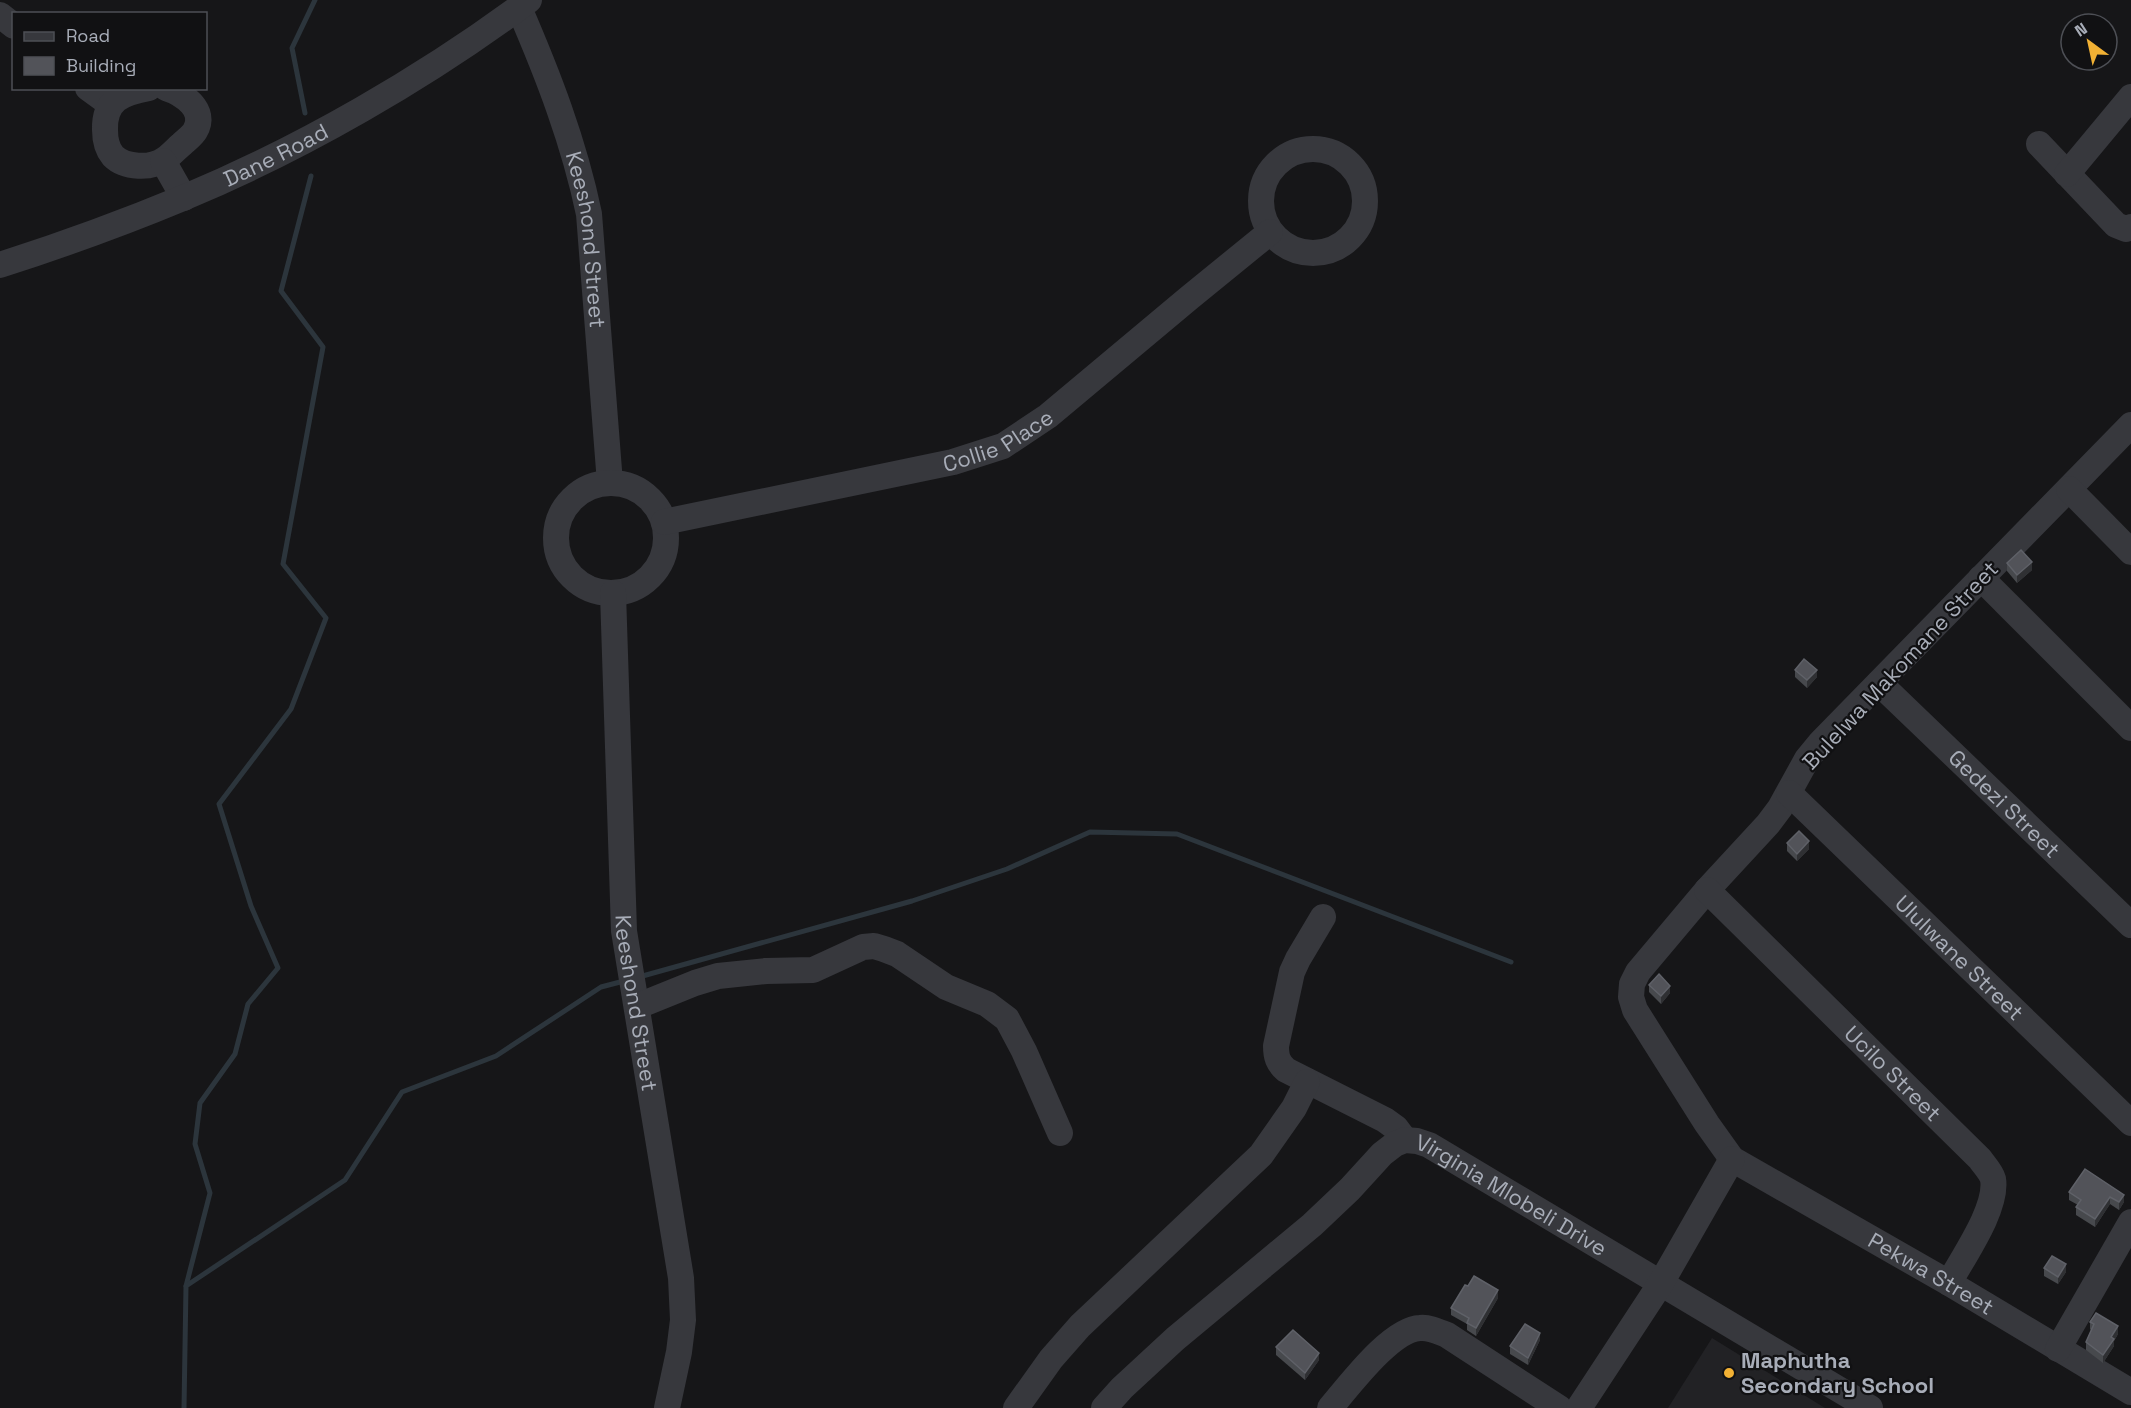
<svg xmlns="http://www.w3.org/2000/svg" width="2131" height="1408" viewBox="0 0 2131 1408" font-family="'Space Grotesk',sans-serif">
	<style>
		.built { fill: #222225 }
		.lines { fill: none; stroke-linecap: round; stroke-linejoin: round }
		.stream { stroke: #2c353c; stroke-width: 5 }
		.minor { stroke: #37383d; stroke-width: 26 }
		.wall { fill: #47494d }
		.shaded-wall { fill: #2f3033 }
		.building { fill: #525359; stroke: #5f6168; stroke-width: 1.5 }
		.poi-dot { fill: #f2b134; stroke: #111113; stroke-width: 2 }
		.labels { text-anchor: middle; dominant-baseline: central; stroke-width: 4.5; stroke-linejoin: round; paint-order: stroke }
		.street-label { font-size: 22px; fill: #a8adb8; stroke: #111113 }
		.poi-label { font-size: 22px; font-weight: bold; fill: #a8adb8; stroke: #111113; text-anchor: start }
	</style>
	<rect width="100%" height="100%" fill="#161618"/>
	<path class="built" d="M1712 1338 1825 1408H1668Z"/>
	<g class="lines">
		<g class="stream">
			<path d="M305 113 292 48 315 0"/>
			<path d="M639 977 912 901 1007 869 1090 832 1177 834 1511 962"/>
			<path d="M186 1286 210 1193 195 1144 200 1103 235 1054 248 1004 278 968 251 906 219 804 291 709 326 618 283 564 323 347 281 291 311 176"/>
			<path d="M184 1408 186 1286 345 1180 402 1092 496 1056 601 987 624 981"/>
		</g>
		<g class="minor">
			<path id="s1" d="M519 8C548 75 574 142 589 214L610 483"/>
			<path d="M0 15 14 26"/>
			<path d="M88 88 110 104"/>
			<path d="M149 88C122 93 104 100 105 130 105 139 107 149 113 156 125 168 151 169 165 159 171 155 176 149 182 144 186 140 192 136 195 131 208 110 182 93 166 88"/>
			<path d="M2039 144 2116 225 2126 229 2131 227"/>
			<circle cx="1313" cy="201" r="52"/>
			<path d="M163 161 184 198"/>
			<path d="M2067 174 2131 97"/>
			<path id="s2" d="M0 265C62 245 123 223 183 198 301 149 426 77 529 0"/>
			<path id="s3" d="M2131 425 1821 742 1807 759 1780 808 1768 824 1707 890 1638 972 1632 984 1631 997 1635 1010 1707 1124 1732 1159 1949 1283 2131 1392"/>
			<circle cx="611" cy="538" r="55"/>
			<path d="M2069 489 2131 552"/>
			<path id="s4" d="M664 522 953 462 1003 446 1048 416 1189 298 1270 232"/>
			<path d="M1981 578 2131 728"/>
			<path id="s5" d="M613 593 624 931 681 1278 683 1320 679 1352 667 1408"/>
			<path id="s6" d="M1879 683 2131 925"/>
			<path id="s7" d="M1789 793 2131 1123"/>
			<path id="s8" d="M1707 890 1980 1159C1984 1165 1991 1172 1993 1179 1998 1208 1963 1257 1949 1283"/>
			<path d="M1323 917 1298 959 1292 972 1276 1046C1276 1057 1278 1063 1286 1070L1385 1120 1396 1128 1405 1140"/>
			<path d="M638 1006 695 983 718 976 766 971 813 970 863 947 874 946 884 949 897 954 946 987 987 1004 1007 1019 1024 1051 1060 1133"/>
			<path d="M2058 1349 2131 1222"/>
			<path d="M1016 1408 1051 1359 1080 1326 1261 1155 1294 1108 1307 1082"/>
			<path id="s9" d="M1104 1408 1122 1388 1175 1339 1312 1225 1350 1189 1382 1154 1395 1144 1405 1140 1417 1141 1429 1145 1870 1408"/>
			<path d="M1330 1408C1349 1386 1391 1329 1420 1328 1430 1327 1439 1332 1447 1335L1559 1408"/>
			<path d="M1579 1408 1661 1283 1732 1159"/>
		</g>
	</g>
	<g class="wall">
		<path d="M2007 563 2032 570 2017 583 2007 571Z"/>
		<path d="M1795 670 1817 677 1807 688 1795 677Z"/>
		<path d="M1787 843 1809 849 1797 861 1787 851Z"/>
		<path d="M1649 985 1670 993 1661 1004 1649 992Z"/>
		<path d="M2085 1169 2124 1202 2119 1210 2110 1204 2095 1227 2076 1215V1207L2078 1205 2069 1200V1192Z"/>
		<path d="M2044 1268 2066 1272 2058 1284 2044 1276Z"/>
		<path d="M1498 1298 1476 1336 1467 1330V1324L1451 1315V1308Z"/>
		<path d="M2090 1322 2118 1334 2114 1341V1346L2103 1363 2086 1350V1342L2091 1330 2090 1329Z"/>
		<path d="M1540 1340 1528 1365 1510 1354V1346Z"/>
		<path d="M1276 1347 1319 1360 1305 1380 1276 1355Z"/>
	</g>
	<g class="shaded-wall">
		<path d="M2032 562V570L2017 583V575Z"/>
		<path d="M1817 670V677L1807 688V680Z"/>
		<path d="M1809 841V849L1797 861V854Z"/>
		<path d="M1670 986V993L1661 1004V996Z"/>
		<path d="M2124 1195V1202L2119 1210V1202Z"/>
		<path d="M2110 1197V1204L2095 1227V1219Z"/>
		<path d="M2066 1264V1272L2058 1284V1277Z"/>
		<path d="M1498 1290V1298L1476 1336V1328Z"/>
		<path d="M2118 1326V1334L2114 1341V1346L2103 1363V1355L2111 1337Z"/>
		<path d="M1540 1333V1340L1528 1365V1358Z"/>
		<path d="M1319 1353V1360L1305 1380V1373Z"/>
	</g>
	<g class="building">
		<path d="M2021 550 2032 562 2017 575 2007 563Z"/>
		<path d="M1804 659 1817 670 1807 680 1795 670Z"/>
		<path d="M1799 831 1809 841 1797 854 1787 843Z"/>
		<path d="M1659 974 1670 986 1661 996 1649 985Z"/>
		<path d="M2085 1169 2124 1195 2119 1202 2110 1197 2095 1219 2076 1207 2081 1200 2069 1192Z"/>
		<path d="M2052 1256 2066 1264 2058 1277 2044 1268Z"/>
		<path d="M1474 1276 1498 1290 1476 1328 1467 1323 1469 1318 1451 1308 1465 1285 1468 1286Z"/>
		<path d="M2096 1313 2118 1326 2111 1337 2114 1339 2103 1355 2086 1342 2094 1324 2090 1322Z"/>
		<path d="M1525 1324 1540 1333 1528 1358 1510 1346Z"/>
		<path d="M1293 1330 1319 1353 1305 1373 1276 1347Z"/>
	</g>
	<circle class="poi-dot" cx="1729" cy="1373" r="6"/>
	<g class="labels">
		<g class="street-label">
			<text stroke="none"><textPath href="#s2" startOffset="297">Dane Road</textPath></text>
			<text stroke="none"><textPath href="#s1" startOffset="243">Keeshond Street</textPath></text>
			<text stroke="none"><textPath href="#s4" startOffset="345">Collie Place</textPath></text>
			<text transform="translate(1900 665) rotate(-47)">Bulelwa Makomane Street</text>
			<text stroke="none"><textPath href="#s6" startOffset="174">Gedezi Street</textPath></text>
			<text stroke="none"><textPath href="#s7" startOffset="237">Ululwane Street</textPath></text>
			<text stroke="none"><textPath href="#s5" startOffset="411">Keeshond Street</textPath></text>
			<text stroke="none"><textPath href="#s8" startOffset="261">Ucilo Street</textPath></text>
			<text stroke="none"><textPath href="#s9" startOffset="525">Virginia Mlobeli Drive</textPath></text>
			<text stroke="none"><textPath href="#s3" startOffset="1186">Pekwa Street</textPath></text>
		</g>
		<g class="poi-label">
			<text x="1741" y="1360">Maphutha<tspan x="1741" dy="25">Secondary School</tspan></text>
		</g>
	</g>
	<rect x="12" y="12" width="195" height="78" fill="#111113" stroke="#4d4f55" stroke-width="1.5"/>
	<rect x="24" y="32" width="30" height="9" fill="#37383d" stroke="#4d4f55" stroke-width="1.5"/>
	<text x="66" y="42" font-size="18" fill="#a8adb8">Road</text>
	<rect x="24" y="57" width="30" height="18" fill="#525359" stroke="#4d4f55" stroke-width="1.5"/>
	<text x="66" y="72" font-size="18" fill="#a8adb8">Building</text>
	<g transform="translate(2089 42) rotate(327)"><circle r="28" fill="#111113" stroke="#4d4f55" stroke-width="1.5"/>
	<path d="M0-4.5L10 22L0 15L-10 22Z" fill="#f2b134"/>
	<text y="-9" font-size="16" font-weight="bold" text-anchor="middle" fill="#a8adb8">N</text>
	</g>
</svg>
